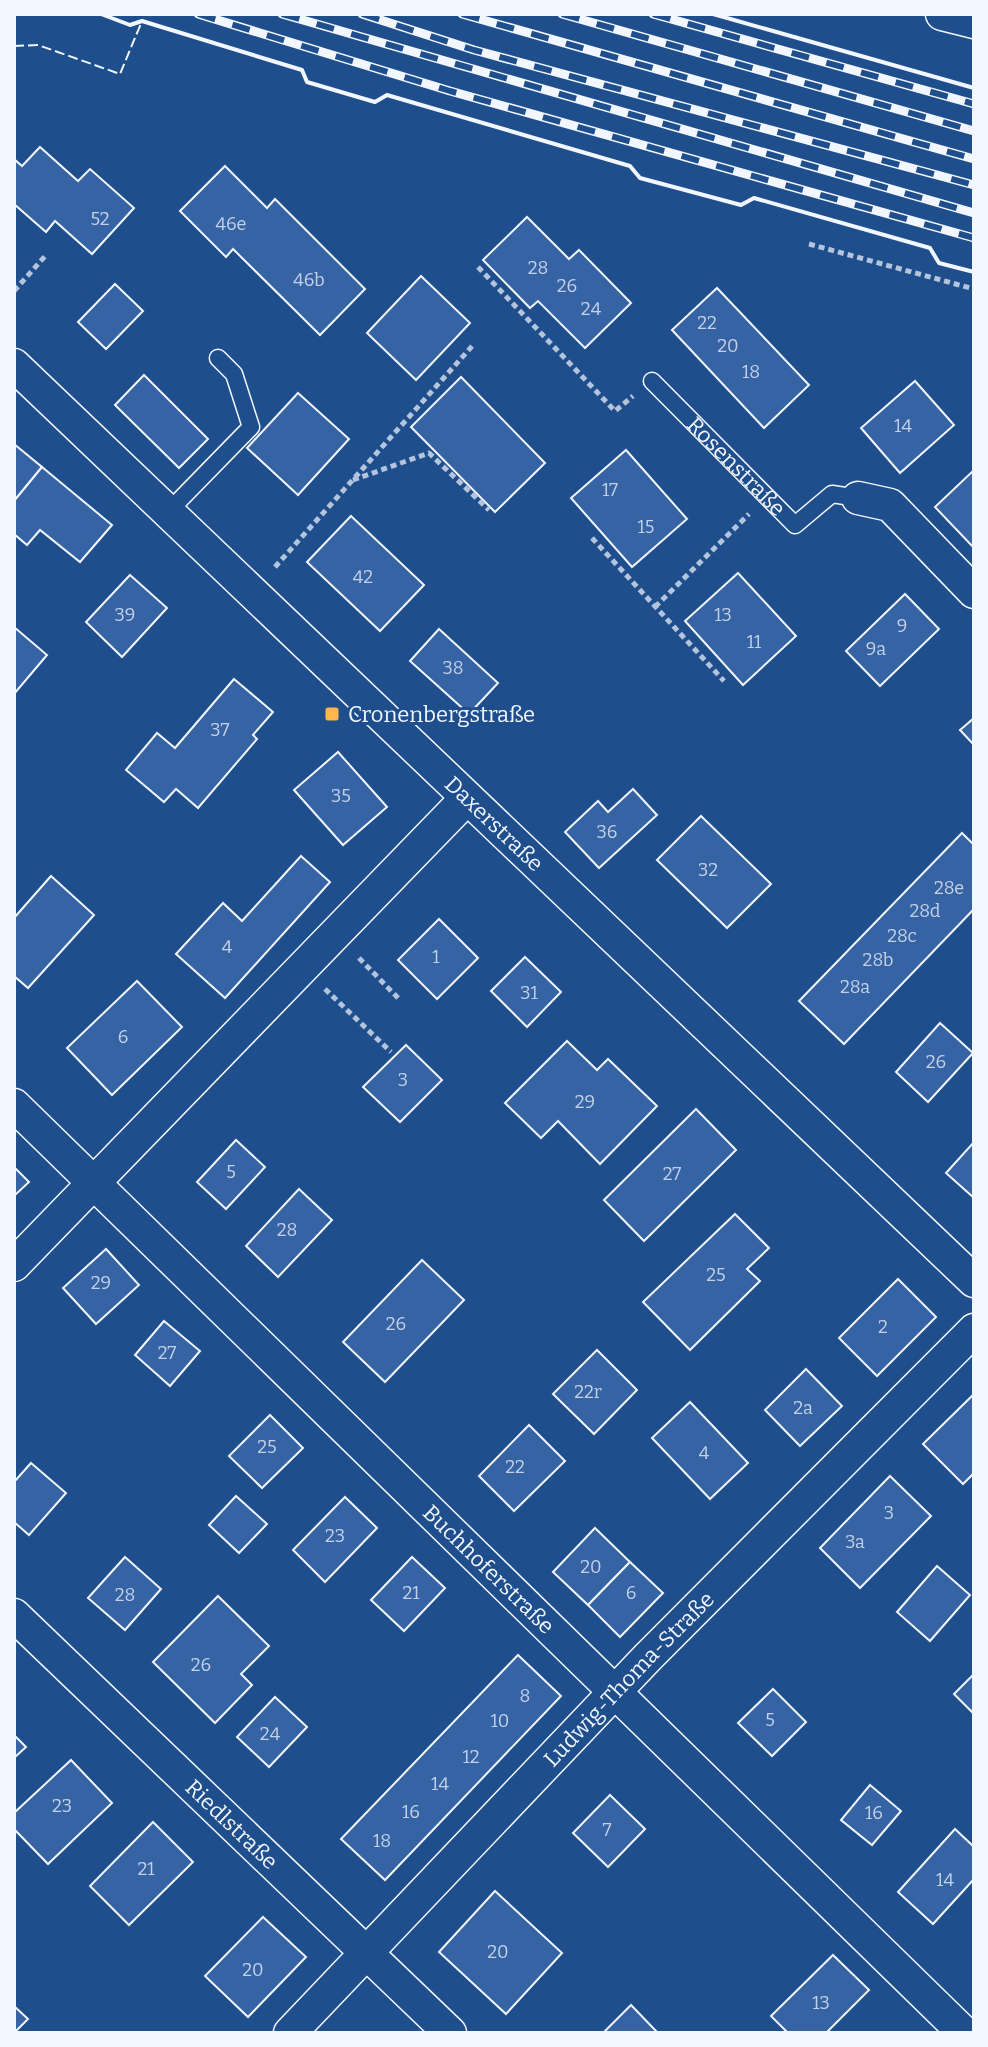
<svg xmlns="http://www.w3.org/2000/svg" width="988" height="2047" viewBox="0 0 988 2047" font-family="Bitter,serif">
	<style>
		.building { fill: #3563a3; stroke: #f2f6ff; stroke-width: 2 }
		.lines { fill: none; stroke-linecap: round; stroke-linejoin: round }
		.service-casing { stroke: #f2f6ff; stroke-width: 19 }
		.minor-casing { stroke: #f2f6ff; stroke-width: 35 }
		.path { stroke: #b3c4dc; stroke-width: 5; stroke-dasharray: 6 4; stroke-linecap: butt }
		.service { stroke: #1f4e8c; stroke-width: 16 }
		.minor { stroke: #1f4e8c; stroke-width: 32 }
		.rail-casing { stroke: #f2f6ff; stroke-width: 9 }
		.rail { stroke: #1f4e8c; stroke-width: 6; stroke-dasharray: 18; stroke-linecap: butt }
		.fence { stroke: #f2f6ff; stroke-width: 2; stroke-dasharray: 10 4; stroke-linecap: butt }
		.wall { stroke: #f2f6ff; stroke-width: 4 }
		.poi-dot { fill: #ffb74d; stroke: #1f4e8c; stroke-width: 3 }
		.labels { text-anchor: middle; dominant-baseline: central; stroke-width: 6; stroke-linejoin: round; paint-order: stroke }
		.number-label { font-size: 18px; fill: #c3d1e8 }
		.street-label { font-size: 22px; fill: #f2f6ff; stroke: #1f4e8c }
		.poi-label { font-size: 22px; fill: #f2f6ff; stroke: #1f4e8c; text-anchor: start }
	</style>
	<rect width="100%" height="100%" fill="#1f4e8c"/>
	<g class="building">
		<path d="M40 147 78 181 90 169 134 208 92 254 55 221 46 232 14 204V159L22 166Z"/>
		<path d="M225 166 267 208 275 199 365 289 320 335 233 249 226 257 180 211Z"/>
		<path d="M527 217 569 259 579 250 631 303 585 348 538 301 530 308 483 260Z"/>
		<path d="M421 276 470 323 416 380 367 333Z"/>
		<path d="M115 284 143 311 106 349 78 322Z"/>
		<path d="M717 288 809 385 764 428 672 330Z"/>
		<path d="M144 375 208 439 179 468 115 405Z"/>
		<path d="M461 377 545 463 495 512 411 427Z"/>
		<path d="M915 381 954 425 900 473 861 428Z"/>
		<path d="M298 393 349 439 298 495 247 448Z"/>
		<path d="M14 444 42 467 14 501Z"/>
		<path d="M626 450 687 519 632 567 571 498Z"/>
		<path d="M42 467 112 525 80 562 40 530 27 545 14 534V501Z"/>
		<path d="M974 470V548L935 507Z"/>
		<path d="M351 516 424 585 380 631 307 562Z"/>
		<path d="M738 573 796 636 743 685 685 621Z"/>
		<path d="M130 575 167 608 122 657 86 622Z"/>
		<path d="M905 594 939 629 880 686 846 651Z"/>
		<path d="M14 627 47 655 14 694Z"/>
		<path d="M439 629 498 683 469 714 410 661Z"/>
		<path d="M234 679 273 712 253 735 257 739 198 808 176 789 164 802 126 770 157 733 175 748Z"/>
		<path d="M974 718V745L960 730Z"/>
		<path d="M338 752 387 807 343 845 294 790Z"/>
		<path d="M633 789 657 815 599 868 565 832 598 801 608 812Z"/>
		<path d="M701 816 771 884 727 928 657 860Z"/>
		<path d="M962 833 974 845V909L844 1044 799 1001Z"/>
		<path d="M301 856 330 882 225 998 176 954 223 903 242 921Z"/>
		<path d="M51 876 94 915 28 988 14 976V918Z"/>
		<path d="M439 919 478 958 437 999 398 960Z"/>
		<path d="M525 957 561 992 527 1027 491 991Z"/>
		<path d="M137 981 182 1027 112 1095 67 1048Z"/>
		<path d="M940 1023 973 1053 928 1102 896 1072Z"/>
		<path d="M567 1041 597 1070 608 1059 657 1106 600 1164 558 1121 541 1138 505 1103Z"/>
		<path d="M406 1045 442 1080 400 1122 363 1087Z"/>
		<path d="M696 1109 736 1150 644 1241 604 1200Z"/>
		<path d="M236 1140 265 1167 226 1209 197 1182Z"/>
		<path d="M974 1142V1198L946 1173Z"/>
		<path d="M14 1167 29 1182 14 1196Z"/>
		<path d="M299 1189 332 1220 278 1277 246 1246Z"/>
		<path d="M735 1214 769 1248 747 1269 760 1281 690 1350 643 1302Z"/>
		<path d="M106 1249 139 1285 96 1324 63 1288Z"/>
		<path d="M422 1260 464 1300 385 1382 343 1342Z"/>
		<path d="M898 1279 936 1317 877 1376 839 1338Z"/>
		<path d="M164 1321 200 1351 170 1386 135 1355Z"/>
		<path d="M597 1350 637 1390 594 1434 553 1394Z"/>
		<path d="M806 1369 842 1406 800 1446 765 1410Z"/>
		<path d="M974 1394V1473L963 1484 923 1444Z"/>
		<path d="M690 1402 748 1463 710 1499 652 1438Z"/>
		<path d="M270 1415 303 1448 262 1488 229 1456Z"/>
		<path d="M529 1425 565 1461 514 1511 479 1476Z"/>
		<path d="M31 1463 66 1493 29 1535 14 1522V1482Z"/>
		<path d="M890 1476 931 1516 860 1588 820 1548Z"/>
		<path d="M236 1496 267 1524 239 1553 209 1525Z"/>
		<path d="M345 1497 377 1528 325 1582 293 1550Z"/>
		<path d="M595 1528 630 1562 588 1605 553 1572Z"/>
		<path d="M125 1557 161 1589 125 1630 88 1598Z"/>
		<path d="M412 1557 445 1588 404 1631 371 1600Z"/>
		<path d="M630 1562 663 1593 620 1637 588 1605Z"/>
		<path d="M937 1566 970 1595 930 1641 897 1612Z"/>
		<path d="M218 1596 269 1646 241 1674 252 1685 215 1723 153 1662Z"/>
		<path d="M518 1655 561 1696 385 1880 341 1839Z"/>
		<path d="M974 1674V1714L954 1694Z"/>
		<path d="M773 1689 806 1722 772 1756 738 1723Z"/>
		<path d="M275 1697 307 1727 269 1767 237 1737Z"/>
		<path d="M14 1735 26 1747 14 1758Z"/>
		<path d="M71 1760 112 1803 48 1864 14 1829V1813Z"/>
		<path d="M870 1785 901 1811 872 1845 841 1820Z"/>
		<path d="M610 1795 645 1829 608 1867 573 1833Z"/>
		<path d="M153 1822 193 1862 129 1925 90 1886Z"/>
		<path d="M955 1829 974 1847V1879L933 1924 898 1892Z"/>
		<path d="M495 1891 562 1953 506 2014 439 1952Z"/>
		<path d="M263 1917 306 1957 248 2017 205 1976Z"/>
		<path d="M833 1955 869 1990 826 2033H788L771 2016Z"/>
		<path d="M631 2005 658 2033H603Z"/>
		<path d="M14 2006 28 2019 14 2033Z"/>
	</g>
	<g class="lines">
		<defs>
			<g id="service">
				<path id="s1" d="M652 381 795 525 832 494 858 498"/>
				<path d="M169 511 251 427 234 374 218 358"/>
			</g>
			<g id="minor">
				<path d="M942 14 974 22"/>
				<path id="s2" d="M14 365 974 1281"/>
				<path d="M858 498 890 505 974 592"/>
				<path id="s3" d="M14 1105 964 2033"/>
				<path d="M14 1265 467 798"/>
				<path id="s4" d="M14 1615 450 2033"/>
				<path id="s5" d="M290 2033 648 1657 974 1330"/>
			</g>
		</defs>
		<use href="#service" class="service-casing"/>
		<use href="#minor" class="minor-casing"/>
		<g class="path">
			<path d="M809 244 974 289"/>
			<path d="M478 267 615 411 633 396"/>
			<path d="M14 291 47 254"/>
			<path d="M353 480 429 453 489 510"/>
			<path d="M592 538 724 681"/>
			<path d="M275 567 474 344"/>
			<path d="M655 607 749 514"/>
			<path d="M359 958 400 1000"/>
			<path d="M325 989 391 1052"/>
		</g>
		<use href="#service" class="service"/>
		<use href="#minor" class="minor"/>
		<defs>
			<g id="rail">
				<path d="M198 14 450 91 974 238"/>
				<path d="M282 14 974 213"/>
				<path d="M362 14 474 50 974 185"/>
				<path d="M462 14 974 159"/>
				<path d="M562 14 974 131"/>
				<path d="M653 14 974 104"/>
			</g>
		</defs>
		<use href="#rail" class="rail-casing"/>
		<use href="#rail" class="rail"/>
		<path class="fence" d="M14 46 38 45 120 74 142 21"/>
		<g class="wall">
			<path d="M101 14 130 25 142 21 302 70 307 82 375 102 387 95 630 166 640 178 741 205 754 198 930 248 939 263 974 272"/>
			<path d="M713 14 974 88"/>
		</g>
	</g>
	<rect class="poi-dot" x="324" y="706" width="16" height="16" rx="4"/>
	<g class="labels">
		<g class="number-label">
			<text x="100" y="219">52</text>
			<text x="231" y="224">46e</text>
			<text x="538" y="268">28</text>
			<text x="309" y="280">46b</text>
			<text x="567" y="286">26</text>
			<text x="591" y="309">24</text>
			<text x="707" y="323">22</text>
			<text x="728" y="346">20</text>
			<text x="751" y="372">18</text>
			<text x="903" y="426">14</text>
			<text x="610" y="490">17</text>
			<text x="646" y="527">15</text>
			<text x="363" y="577">42</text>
			<text x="125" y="615">39</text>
			<text x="723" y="615">13</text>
			<text x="902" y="626">9</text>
			<text x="754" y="642">11</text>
			<text x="876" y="649">9a</text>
			<text x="453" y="668">38</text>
			<text x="220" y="730">37</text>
			<text x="341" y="796">35</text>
			<text x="607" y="832">36</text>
			<text x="708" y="870">32</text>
			<text x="949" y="888">28e</text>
			<text x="925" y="911">28d</text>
			<text x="902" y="936">28c</text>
			<text x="227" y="947">4</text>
			<text x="436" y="957">1</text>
			<text x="878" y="960">28b</text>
			<text x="855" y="987">28a</text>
			<text x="529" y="993">31</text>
			<text x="123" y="1037">6</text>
			<text x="936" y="1062">26</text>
			<text x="403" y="1080">3</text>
			<text x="585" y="1102">29</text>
			<text x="231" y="1172">5</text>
			<text x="672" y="1174">27</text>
			<text x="287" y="1230">28</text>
			<text x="716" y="1275">25</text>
			<text x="101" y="1283">29</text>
			<text x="396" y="1324">26</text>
			<text x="883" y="1327">2</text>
			<text x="167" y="1353">27</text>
			<text x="588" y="1392">22r</text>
			<text x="803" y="1408">2a</text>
			<text x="267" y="1447">25</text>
			<text x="704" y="1453">4</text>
			<text x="515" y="1467">22</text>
			<text x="889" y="1513">3</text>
			<text x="335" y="1536">23</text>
			<text x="855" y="1542">3a</text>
			<text x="591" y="1567">20</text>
			<text x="411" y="1593">21</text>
			<text x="631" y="1593">6</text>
			<text x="125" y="1595">28</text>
			<text x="201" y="1665">26</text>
			<text x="525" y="1696">8</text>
			<text x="770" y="1720">5</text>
			<text x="500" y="1721">10</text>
			<text x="270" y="1734">24</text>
			<text x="471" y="1757">12</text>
			<text x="440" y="1784">14</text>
			<text x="62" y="1806">23</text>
			<text x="411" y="1812">16</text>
			<text x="874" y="1813">16</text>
			<text x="607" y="1830">7</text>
			<text x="382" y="1841">18</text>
			<text x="146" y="1869">21</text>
			<text x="945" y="1880">14</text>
			<text x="498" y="1952">20</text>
			<text x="253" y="1970">20</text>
			<text x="821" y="2003">13</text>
		</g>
		<g class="street-label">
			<text stroke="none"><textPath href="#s1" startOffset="120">Rosenstraße</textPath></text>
			<text stroke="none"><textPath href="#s2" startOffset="664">Daxerstraße</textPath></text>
			<text stroke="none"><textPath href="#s3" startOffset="664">Buchhoferstraße</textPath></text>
			<text stroke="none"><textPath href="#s5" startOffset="490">Ludwig-Thoma-Straße</textPath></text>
			<text stroke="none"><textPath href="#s4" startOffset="302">Riedlstraße</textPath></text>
		</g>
		<g class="poi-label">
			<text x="348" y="714">Cronenbergstraße</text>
		</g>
	</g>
	<rect width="988" height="2047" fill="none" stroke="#f2f6ff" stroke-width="32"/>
</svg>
